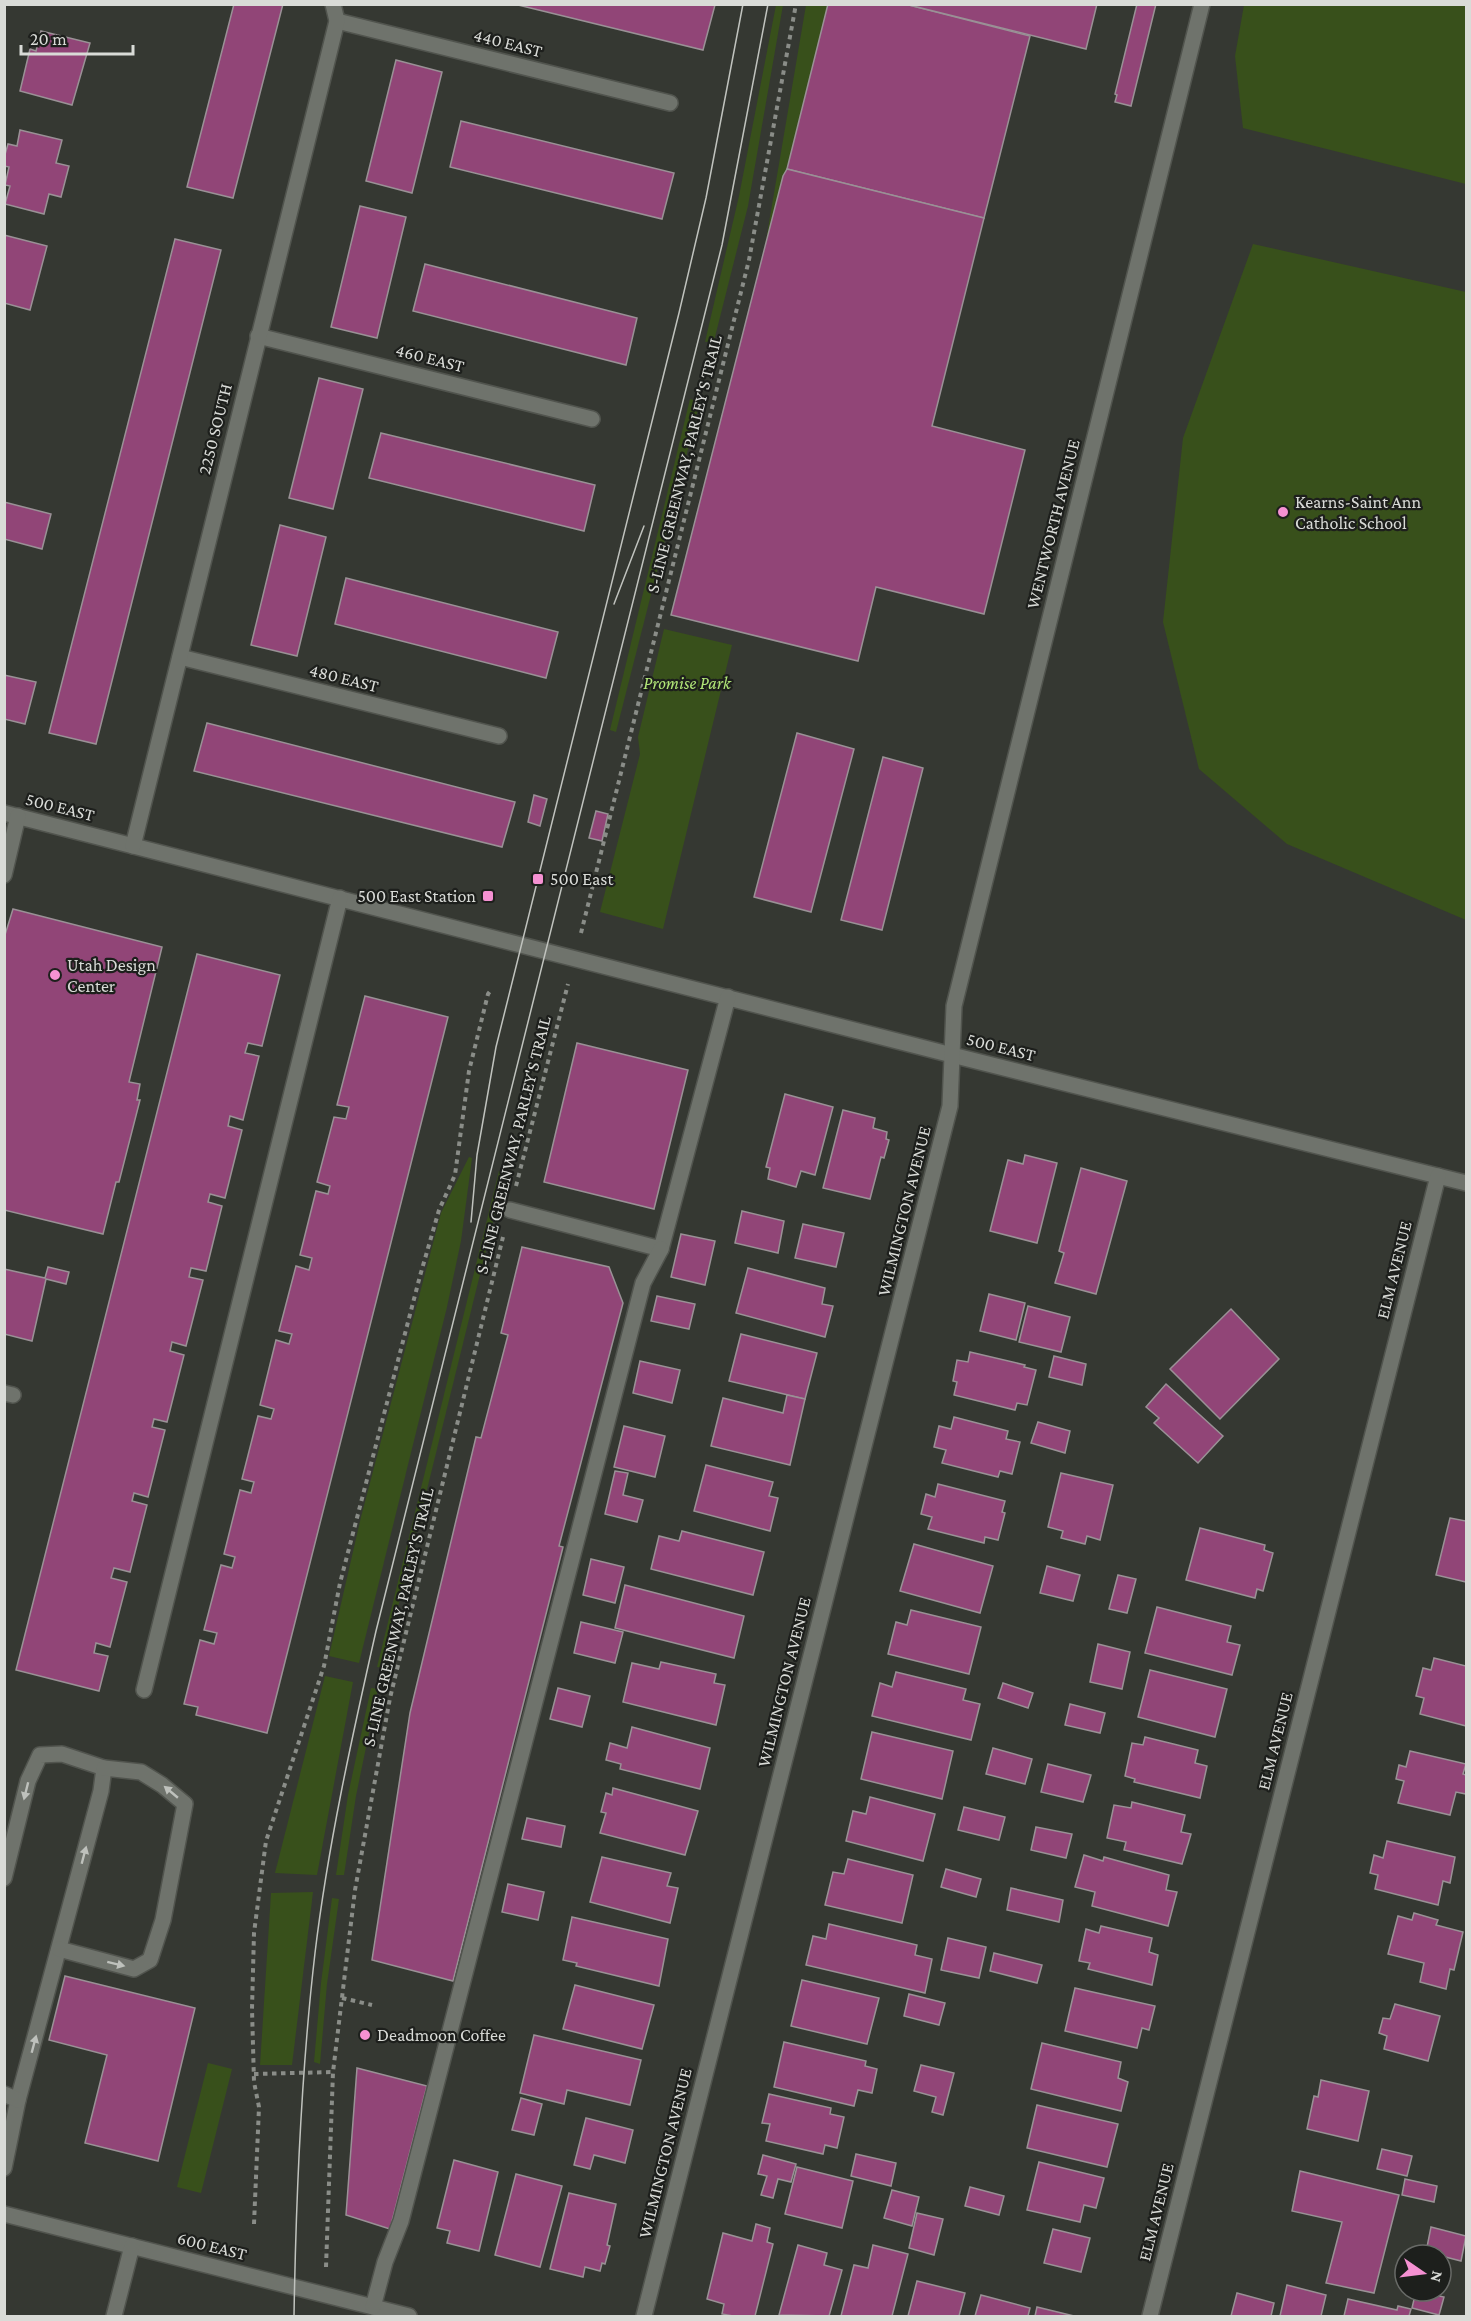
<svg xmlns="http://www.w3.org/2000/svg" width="1471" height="2321" viewBox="0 0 1471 2321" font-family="'Crimson Pro',serif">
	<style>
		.green { fill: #38501b }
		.building { fill: #914577; stroke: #9a9196; stroke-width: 1.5 }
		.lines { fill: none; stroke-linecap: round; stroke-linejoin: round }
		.minor-casing { stroke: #51544e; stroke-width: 18 }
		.path { stroke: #8a8d88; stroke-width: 4; stroke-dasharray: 4.5 4.5; stroke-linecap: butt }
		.minor { stroke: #6f736c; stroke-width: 15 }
		.tram { stroke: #c0c3be; stroke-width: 1.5 }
		.oneway { fill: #bec1bc }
		.poi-dot { fill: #f591d2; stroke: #1d1f1c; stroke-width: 2 }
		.labels { text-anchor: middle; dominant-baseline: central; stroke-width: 4.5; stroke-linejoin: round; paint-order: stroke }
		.street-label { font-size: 18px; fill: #d9dbd7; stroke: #1d1f1c }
		.poi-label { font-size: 18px; fill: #d9dbd7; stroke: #1d1f1c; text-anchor: start }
		.park-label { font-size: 18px; font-style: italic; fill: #b1e678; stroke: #1d1f1c }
	</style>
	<rect width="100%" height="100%" fill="#353832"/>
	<g class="green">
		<path d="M776 5H783L748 206 714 341 705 342 739 196Z"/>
		<path d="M806 5H828L787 169 783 176 764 252Z"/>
		<path d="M1244 5H1466V184L1243 128 1235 56Z"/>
		<path d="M1253 244 1466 292V920L1287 844 1199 769 1163 622 1183 438Z"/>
		<path d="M690 399 700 402 616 732 610 730Z"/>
		<path d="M664 629 732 645 663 929 600 912 640 754 638 737Z"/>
		<path d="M469 1157 472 1158 461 1241 447 1307 359 1663 329 1656 361 1517 441 1213Z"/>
		<path d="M499 1171 505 1173 383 1668 377 1667Z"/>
		<path d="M325 1676 353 1682 317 1875 275 1873Z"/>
		<path d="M371 1688 378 1689 356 1796 344 1875H336L348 1795Z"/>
		<path d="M313 1892 292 2065H260L271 1893Z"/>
		<path d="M332 1898 339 1899 327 1984 320 2064 314 2062 321 1983Z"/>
		<path d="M208 2063 232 2069 201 2193 177 2187Z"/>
	</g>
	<g class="building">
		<path d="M234 4H283L233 198 187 187Z"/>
		<path d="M514 4H713L715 5 703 50Z"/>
		<path d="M828 4H905L1030 36 984 218 787 169Z"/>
		<path d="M905 4H1097L1086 49Z"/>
		<path d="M1137 4H1156L1131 106 1115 102 1117 95 1115 94Z"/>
		<path d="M41 31 90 43 72 105 20 91 30 49 36 51Z"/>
		<path d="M396 60 442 72 412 193 366 181Z"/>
		<path d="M461 121 674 173 662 219 450 167Z"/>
		<path d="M20 130 62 140 56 163 69 166 61 197 49 194 44 214 5 204 10 186 5 185 9 167 4 166V158L8 144 17 146Z"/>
		<path d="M787 169 984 218 932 426 1025 450 984 614 876 587 858 661 671 615 783 176Z"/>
		<path d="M360 206 406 217 377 338 331 327Z"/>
		<path d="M4 235 47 246 30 310 4 303Z"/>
		<path d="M175 239 221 250 96 744 49 733Z"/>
		<path d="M425 264 637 318 626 365 413 311Z"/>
		<path d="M319 378 363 389 333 509 289 498Z"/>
		<path d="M381 433 595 485 584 531 369 478Z"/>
		<path d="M4 502 51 514 42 549 4 539Z"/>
		<path d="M280 525 326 537 297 656 251 645Z"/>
		<path d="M346 578 558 632 546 678 335 624Z"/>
		<path d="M4 675 36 682 25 724 4 719Z"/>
		<path d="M207 723 515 802 502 847 194 771Z"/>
		<path d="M797 733 854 749 811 912 754 897Z"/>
		<path d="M883 757 923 768 882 930 841 920Z"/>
		<path d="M534 795 547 799 540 826 528 822Z"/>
		<path d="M596 811 608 814 602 841 589 838Z"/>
		<path d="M13 909 162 947 129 1082 140 1084 137 1100H140L119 1182H116L103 1234 4 1210V938Z"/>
		<path d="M197 954 280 975 262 1046 248 1043 245 1053 259 1056 243 1120 230 1116 228 1126 242 1130 225 1198 210 1194 208 1202 222 1206 206 1271 191 1268 189 1277 203 1280 186 1346 172 1342 170 1351 184 1355 167 1422 154 1419 152 1427 165 1430 148 1497 134 1493 132 1501 147 1505 130 1572 114 1568 111 1578 127 1582 110 1647 96 1643 94 1653 108 1656 99 1691 16 1670Z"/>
		<path d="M365 996 448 1017 267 1733 196 1715 198 1707 184 1704 200 1640 214 1644 217 1633 204 1630 221 1565 232 1568 235 1557 224 1554 240 1490 251 1493 254 1482 242 1479 258 1416 271 1419 274 1409 260 1405 276 1340 289 1344 292 1334 279 1331 296 1266 309 1270 312 1258 300 1255 316 1191 328 1194 330 1186 317 1182 334 1117 346 1119 349 1107 337 1105Z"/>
		<path d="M577 1043 688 1070 654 1209 544 1182Z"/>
		<path d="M785 1094 833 1107 815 1175 801 1171 796 1187 768 1179 770 1168 766 1167Z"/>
		<path d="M843 1110 875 1118 873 1128 887 1132 886 1139 889 1140 884 1158 881 1157 870 1199 823 1188Z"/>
		<path d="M1025 1155 1057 1163 1037 1243 990 1231 1008 1160 1023 1164Z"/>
		<path d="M1081 1168 1127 1181 1096 1294 1055 1283 1064 1253 1059 1251Z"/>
		<path d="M742 1211 784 1221 778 1253 735 1243Z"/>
		<path d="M803 1224 844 1233 836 1267 795 1258Z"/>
		<path d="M681 1234 715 1241 705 1285 671 1277Z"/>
		<path d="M522 1247 609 1267 623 1303 559 1546 563 1547 453 1981 372 1960 410 1713 476 1437 481 1438 508 1335 501 1333Z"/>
		<path d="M48 1267 69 1272 66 1284 46 1279 32 1341 4 1334V1269L45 1278Z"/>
		<path d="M748 1268 825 1288 822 1304 833 1306 825 1337 736 1313Z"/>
		<path d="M989 1294 1025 1303 1016 1340 980 1331Z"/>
		<path d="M657 1296 695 1304 689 1329 651 1321Z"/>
		<path d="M1028 1306 1070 1317 1061 1352 1019 1342Z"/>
		<path d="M1231 1309 1279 1359 1220 1419 1170 1369Z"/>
		<path d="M741 1334 817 1353 805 1399 729 1381Z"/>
		<path d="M970 1352 1025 1365 1024 1367 1036 1370 1027 1405 1017 1403 1015 1410 954 1395 957 1382 953 1381 957 1360 968 1362Z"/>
		<path d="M1054 1356 1086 1364 1082 1385 1049 1377Z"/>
		<path d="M640 1361 680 1370 672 1403 633 1393Z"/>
		<path d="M1166 1384 1223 1436 1198 1463 1154 1423 1159 1418 1146 1407Z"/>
		<path d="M787 1395 805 1399 790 1465 711 1446 723 1398 783 1413Z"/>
		<path d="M954 1417 1008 1431 1006 1439 1020 1442 1012 1474 1000 1471 998 1477 942 1463 946 1450 934 1447 939 1426 951 1429Z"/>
		<path d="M1038 1422 1070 1431 1065 1453 1031 1443Z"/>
		<path d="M624 1426 665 1436 655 1477 614 1467Z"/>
		<path d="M706 1465 773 1482 769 1496 778 1498 770 1531 694 1511Z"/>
		<path d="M615 1471 628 1473 623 1495 643 1500 637 1522 605 1514Z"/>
		<path d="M1061 1473 1113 1485 1100 1540 1087 1536 1085 1544 1061 1538 1063 1531 1048 1527Z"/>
		<path d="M938 1484 1005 1501 1002 1512 1005 1513 998 1540 985 1537 984 1543 928 1529 932 1517 921 1514 926 1494 935 1497Z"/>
		<path d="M1450 1518 1466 1521V1582L1436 1575Z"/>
		<path d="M1200 1528 1265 1545 1264 1550 1273 1553 1263 1591 1257 1589 1255 1598 1186 1580Z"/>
		<path d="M682 1531 764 1552 753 1595 651 1569 659 1536 679 1541Z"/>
		<path d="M914 1544 993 1566 980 1613 900 1591Z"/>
		<path d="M591 1559 624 1567 615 1603 583 1595Z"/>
		<path d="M1047 1566 1080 1575 1073 1601 1040 1593Z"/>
		<path d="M1118 1575 1136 1579 1127 1613 1109 1609Z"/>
		<path d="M625 1585 744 1616 734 1658 615 1628Z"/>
		<path d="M1157 1607 1231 1626 1227 1642 1240 1645 1232 1675 1145 1653Z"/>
		<path d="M911 1610 981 1627 969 1674 888 1654 896 1622 907 1625Z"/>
		<path d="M581 1622 623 1632 615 1663 574 1653Z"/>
		<path d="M1098 1644 1130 1652 1122 1689 1090 1682Z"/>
		<path d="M1434 1658 1466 1666V1726L1420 1714 1424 1698 1416 1696 1423 1668 1431 1670Z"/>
		<path d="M661 1662 716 1674 714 1683 725 1685 716 1725 623 1702 632 1663 659 1669Z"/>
		<path d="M1150 1670 1227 1689 1215 1737 1138 1717Z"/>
		<path d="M896 1672 966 1689 963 1700 980 1704 971 1740 872 1716 880 1683 892 1687Z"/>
		<path d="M1003 1683 1033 1693 1028 1708 998 1698Z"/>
		<path d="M558 1688 590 1696 582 1727 550 1719Z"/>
		<path d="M1070 1704 1105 1713 1100 1733 1065 1725Z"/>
		<path d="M632 1727 710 1748 700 1789 620 1769 621 1764 606 1760 610 1743 627 1748Z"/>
		<path d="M872 1732 953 1751 942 1799 861 1779Z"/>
		<path d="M1145 1737 1198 1750 1195 1763 1207 1766 1200 1798 1134 1782 1135 1779 1125 1776 1132 1743 1143 1745Z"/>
		<path d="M993 1748 1032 1759 1025 1784 986 1774Z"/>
		<path d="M1410 1751 1466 1764 1463 1774 1466 1775V1794L1456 1792 1450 1815 1398 1803 1404 1781 1396 1779 1399 1765 1406 1767Z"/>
		<path d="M1048 1764 1091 1775 1083 1802 1041 1792Z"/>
		<path d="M613 1788 698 1811 685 1855 600 1833 606 1813 601 1812 606 1793 612 1795Z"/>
		<path d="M870 1797 935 1814 923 1861 846 1841 853 1811 866 1814Z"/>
		<path d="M1132 1802 1185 1815 1181 1832 1191 1834 1182 1864 1124 1850 1126 1842 1107 1838 1114 1805 1131 1808Z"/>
		<path d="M964 1807 1005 1817 999 1840 958 1830Z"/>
		<path d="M527 1818 565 1826 561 1847 522 1839Z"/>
		<path d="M1036 1827 1072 1834 1066 1858 1031 1850Z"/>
		<path d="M1387 1841 1455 1857 1450 1883 1443 1881 1438 1905 1375 1889 1378 1875 1370 1873 1374 1855 1383 1858Z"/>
		<path d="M1084 1855 1103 1861 1104 1857 1169 1875 1166 1890 1177 1892 1168 1926 1092 1906 1095 1892 1075 1887Z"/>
		<path d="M602 1857 671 1873 667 1886 678 1888 670 1923 590 1902Z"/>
		<path d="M848 1859 913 1875 902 1923 825 1905 833 1872 844 1874Z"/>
		<path d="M946 1869 981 1879 976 1897 941 1887Z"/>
		<path d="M508 1884 544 1892 538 1920 502 1912Z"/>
		<path d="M1011 1888 1063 1900 1059 1922 1007 1910Z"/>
		<path d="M1414 1913 1438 1920 1436 1925 1463 1932 1454 1970 1450 1969 1446 1989 1420 1982 1424 1963 1388 1954 1398 1916 1412 1920Z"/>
		<path d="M572 1917 668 1939 659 1986 576 1966 577 1963 563 1960Z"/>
		<path d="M829 1924 917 1945 915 1955 932 1959 925 1993 806 1965 813 1936 826 1939Z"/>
		<path d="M1101 1926 1152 1938 1149 1952 1158 1955 1152 1985 1088 1969 1090 1963 1079 1961 1086 1929 1099 1933Z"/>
		<path d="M948 1938 986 1947 979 1978 941 1970Z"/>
		<path d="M994 1953 1042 1965 1037 1983 990 1971Z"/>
		<path d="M65 1976 195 2008 158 2161 85 2143 107 2055 49 2040Z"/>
		<path d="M802 1980 879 1998 867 2044 791 2026Z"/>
		<path d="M575 1985 654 2005 642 2049 563 2029Z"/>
		<path d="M1075 1988 1155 2006 1149 2030 1142 2028 1137 2048 1065 2031Z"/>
		<path d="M909 1994 945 2003 939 2025 904 2016Z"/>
		<path d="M1395 2004 1440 2016 1428 2061 1384 2049 1387 2036 1379 2033 1383 2018 1390 2019Z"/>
		<path d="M534 2035 641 2060 630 2105 567 2090 564 2104 520 2093Z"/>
		<path d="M784 2042 866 2061 865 2066 877 2069 872 2093 858 2090 854 2106 774 2087Z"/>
		<path d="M1042 2043 1121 2062 1118 2078 1128 2082 1121 2111 1031 2089Z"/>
		<path d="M921 2065 954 2073 943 2115 932 2112 936 2097 914 2091Z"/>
		<path d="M357 2068 427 2086 390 2229 346 2215Z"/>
		<path d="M1321 2080 1369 2091 1358 2141 1307 2129 1314 2096 1318 2097Z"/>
		<path d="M769 2094 831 2108 830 2114 844 2117 837 2148 825 2145 823 2154 766 2141 770 2124 762 2123Z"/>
		<path d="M521 2098 542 2104 534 2135 512 2130Z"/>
		<path d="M1037 2105 1118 2124 1107 2167 1027 2148Z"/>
		<path d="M586 2118 633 2130 625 2163 594 2155 590 2169 574 2165Z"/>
		<path d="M1382 2149 1412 2156 1407 2176 1377 2169Z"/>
		<path d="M856 2154 896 2163 891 2186 851 2176Z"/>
		<path d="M763 2155 796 2164 791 2182 778 2179 773 2198 761 2195 767 2176 758 2174Z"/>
		<path d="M454 2160 498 2172 479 2251 447 2243 450 2231 437 2228Z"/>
		<path d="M1039 2162 1104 2178 1096 2208 1084 2205 1080 2222 1027 2210Z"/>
		<path d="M797 2167 853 2181 842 2228 785 2214Z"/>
		<path d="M1300 2171 1399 2195 1374 2293 1326 2283 1342 2222 1292 2211Z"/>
		<path d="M516 2174 562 2186 540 2267 495 2255Z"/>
		<path d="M1405 2179 1437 2186 1434 2202 1402 2195Z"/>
		<path d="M970 2187 1004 2196 999 2215 965 2206Z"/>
		<path d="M892 2190 919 2197 912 2226 884 2218Z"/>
		<path d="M569 2193 616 2204 607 2245 610 2246 605 2264 602 2263 600 2271 585 2267 583 2277 550 2269Z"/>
		<path d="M917 2213 943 2219 934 2255 909 2248Z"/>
		<path d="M756 2224 770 2228 767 2242 773 2244 755 2316H733L722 2314 724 2304 707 2299 723 2233 752 2241Z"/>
		<path d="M1431 2227 1466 2236 1461 2261 1426 2252Z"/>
		<path d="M1053 2229 1090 2238 1081 2272 1044 2263Z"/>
		<path d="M798 2245 827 2253 824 2265 842 2270 829 2316 779 2315Z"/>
		<path d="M873 2245 908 2254 892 2316H841L854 2265 868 2268Z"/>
		<path d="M917 2281 965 2293 959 2316H908Z"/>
		<path d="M1287 2285 1326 2295 1321 2316H1280Z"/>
		<path d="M1416 2291 1444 2297 1439 2315 1412 2308Z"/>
		<path d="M1237 2293 1274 2303 1271 2316H1231Z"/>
		<path d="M981 2295 1030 2308 1028 2316H975Z"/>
		<path d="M1348 2299 1397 2310 1398 2306 1411 2309 1409 2316H1344Z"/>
		<path d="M1037 2307 1074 2316H1035Z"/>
	</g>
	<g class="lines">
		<defs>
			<g id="minor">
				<path d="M337 21 670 103"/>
				<path d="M258 336 592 419"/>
				<path d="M180 657 499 736"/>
				<path d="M4 813 952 1055 1466 1183"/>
				<path d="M133 846 337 21 333 4"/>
				<path d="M4 875 18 816"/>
				<path d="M510 1210 661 1249 728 997"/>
				<path d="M4 1393 13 1395"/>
				<path d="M144 1690 340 898"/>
				<path d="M4 1878 28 1781 40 1755 62 1754 104 1768 101 1791 18 2100 4 2168"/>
				<path d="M59 1949 134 1969 150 1960 163 1920 185 1804 162 1785 141 1772 104 1768"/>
				<path d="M4 2094 18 2100"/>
				<path d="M4 2214 409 2316"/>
				<path d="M373 2307 385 2262 401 2221 643 1283 661 1249"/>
				<path d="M114 2316 132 2246"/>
				<path d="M644 2316 950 1106 954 1006 1202 4"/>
				<path d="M1150 2316 1438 1176"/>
			</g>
		</defs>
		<use href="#minor" class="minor-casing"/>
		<g class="path">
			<path d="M581 933 749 260 796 4"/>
			<path d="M516 1186 568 984"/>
			<path d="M342 1998 372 2005"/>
			<path d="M254 2074 333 2072"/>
			<path d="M254 2224 259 2107 254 2082 252 2009 254 1933 266 1841 324 1666 340 1583 420 1276 439 1210 455 1175 469 1071 488 994 491 990"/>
			<path d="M326 2267 333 2072 355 1890 390 1698 503 1237"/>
		</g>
		<use href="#minor" class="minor"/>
		<g class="tram">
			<path d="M614 604 644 526"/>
			<path d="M471 1222 477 1155 496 1047 679 313 706 198 743 4"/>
			<path d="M294 2316C296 2195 301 2073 315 1953 328 1845 352 1737 376 1631L722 245 768 4"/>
		</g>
	</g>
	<defs><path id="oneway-solid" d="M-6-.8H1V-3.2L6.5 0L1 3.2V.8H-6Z" transform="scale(1.5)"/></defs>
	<g class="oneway">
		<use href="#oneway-solid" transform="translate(26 1791) rotate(104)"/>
		<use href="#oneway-solid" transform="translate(171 1792) rotate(-140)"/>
		<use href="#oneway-solid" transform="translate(84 1855) rotate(-75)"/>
		<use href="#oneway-solid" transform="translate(116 1964) rotate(14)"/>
		<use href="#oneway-solid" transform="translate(34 2044) rotate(-75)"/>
	</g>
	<g class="poi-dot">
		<circle cx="1283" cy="512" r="6"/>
		<rect x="532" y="873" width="12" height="12" rx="3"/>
		<rect x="482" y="890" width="12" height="12" rx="3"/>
		<circle cx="55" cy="975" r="6"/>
		<circle cx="365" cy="2035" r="6"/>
	</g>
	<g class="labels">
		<g class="street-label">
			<text transform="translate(508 43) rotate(14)">440 EAST</text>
			<text transform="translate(430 358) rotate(14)">460 EAST</text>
			<text transform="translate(215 429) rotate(-76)">2250 SOUTH</text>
			<text transform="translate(684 464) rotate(-76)">S-LINE GREENWAY, PARLEY'S TRAIL</text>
			<text transform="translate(1053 524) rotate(-76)">WENTWORTH AVENUE</text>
			<text transform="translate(344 678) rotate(14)">480 EAST</text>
			<text transform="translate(60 807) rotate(14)">500 EAST</text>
			<text transform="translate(1001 1047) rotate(14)">500 EAST</text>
			<text transform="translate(513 1145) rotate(-76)">S-LINE GREENWAY, PARLEY'S TRAIL</text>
			<text transform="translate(904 1211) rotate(-76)">WILMINGTON AVENUE</text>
			<text transform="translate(1394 1270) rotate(-76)">ELM AVENUE</text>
			<text transform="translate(398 1617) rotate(-77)">S-LINE GREENWAY, PARLEY'S TRAIL</text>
			<text transform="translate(784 1682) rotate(-76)">WILMINGTON AVENUE</text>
			<text transform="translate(1275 1741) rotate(-76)">ELM AVENUE</text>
			<text transform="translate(665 2153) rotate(-76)">WILMINGTON AVENUE</text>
			<text transform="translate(1156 2212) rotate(-76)">ELM AVENUE</text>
			<text transform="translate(212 2246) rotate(14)">600 EAST</text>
		</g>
		<g class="poi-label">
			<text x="1295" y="502">Kearns-Saint Ann<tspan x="1295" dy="21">Catholic School</tspan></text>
			<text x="550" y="879">500 East</text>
			<text x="476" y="896" text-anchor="end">500 East Station</text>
			<text x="67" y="965">Utah Design<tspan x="67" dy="21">Center</tspan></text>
			<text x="377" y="2035">Deadmoon Coffee</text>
		</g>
		<g class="park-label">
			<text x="687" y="683">Promise Park</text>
		</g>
	</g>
	<rect width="1471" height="2321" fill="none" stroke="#d9dbd7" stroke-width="12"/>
	<g transform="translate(1423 2273) rotate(104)"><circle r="28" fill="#1d1f1c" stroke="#686a67" stroke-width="1.5"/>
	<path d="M0-4.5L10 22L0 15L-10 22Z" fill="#f591d2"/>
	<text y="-9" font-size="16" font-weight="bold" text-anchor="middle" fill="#d9dbd7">N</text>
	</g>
	<path d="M21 45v9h112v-9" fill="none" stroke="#d9dbd7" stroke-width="3"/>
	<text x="30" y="45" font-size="18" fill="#d9dbd7" stroke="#1d1f1c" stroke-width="4.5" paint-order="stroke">20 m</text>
</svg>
